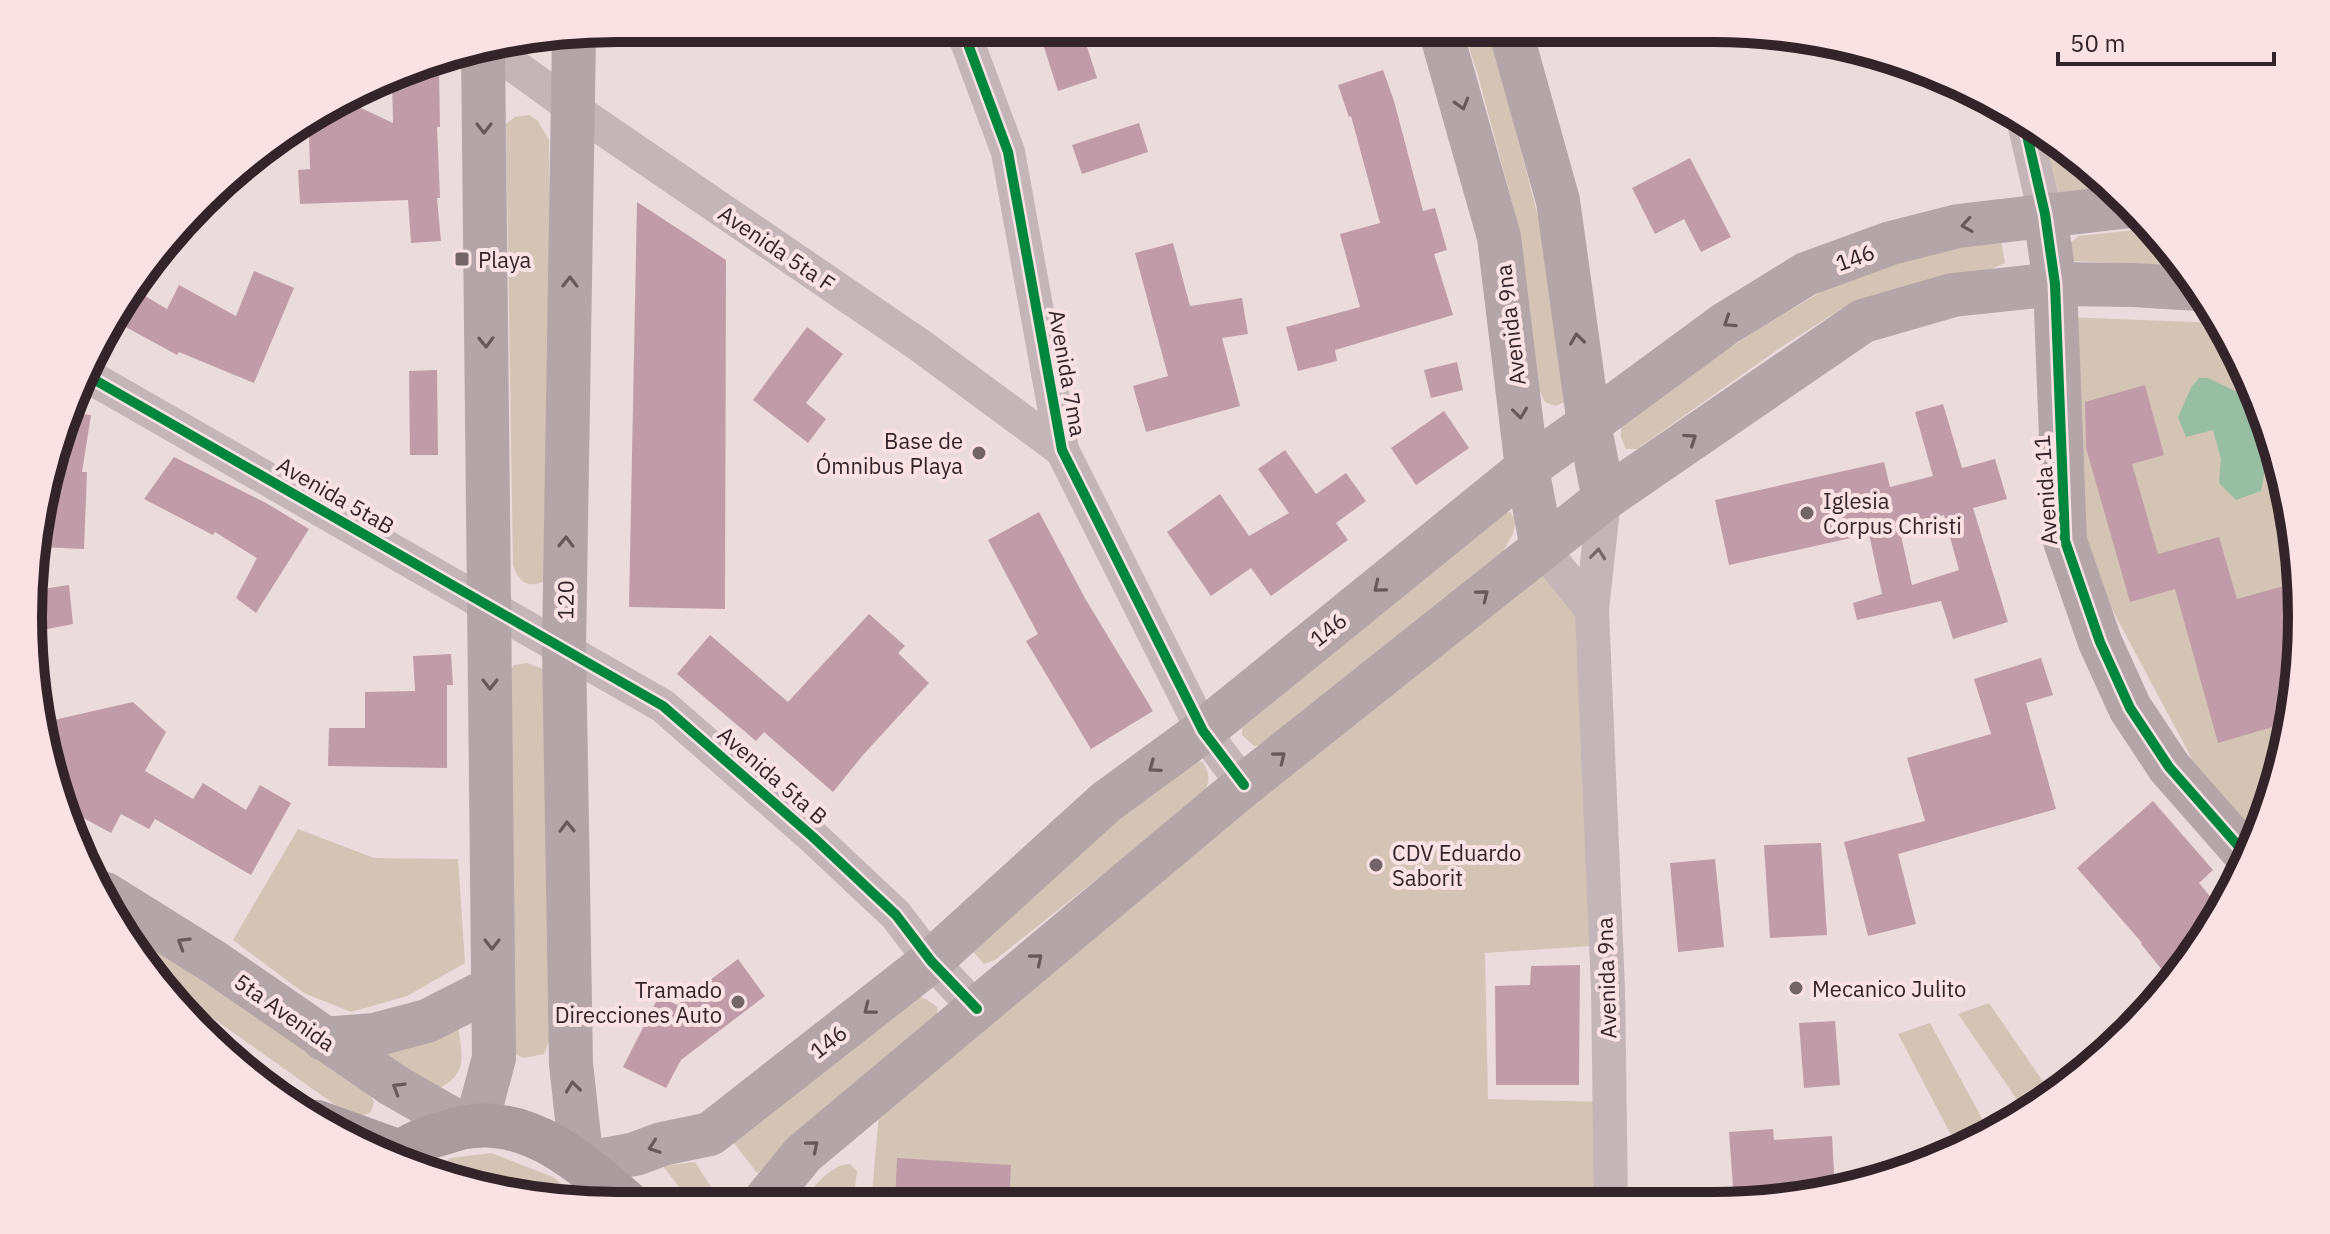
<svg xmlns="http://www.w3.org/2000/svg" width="2330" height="1234" viewBox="0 0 2330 1234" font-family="'IBM Plex Sans',sans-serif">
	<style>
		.green { fill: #d4c4b5 }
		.water { fill: #97bda2 }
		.building { fill: #c09ca9; fill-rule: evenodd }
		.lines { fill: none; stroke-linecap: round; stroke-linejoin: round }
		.street { stroke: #c3b5b8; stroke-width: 34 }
		.secondary { stroke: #b4a5a8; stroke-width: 44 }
		.highway { stroke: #aa9b9f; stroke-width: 44 }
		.cycleway-casing { stroke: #f9e1e4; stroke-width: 15 }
		.cycleway { stroke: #00873e; stroke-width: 10 }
		.oneway { stroke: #67585c }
		.oneway2 { stroke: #746569 }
		.poi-dot { fill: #736468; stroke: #f9e1e4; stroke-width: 3 }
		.labels { text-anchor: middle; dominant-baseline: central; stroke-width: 8; stroke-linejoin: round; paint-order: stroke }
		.street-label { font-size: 22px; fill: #332429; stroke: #f9e1e4 }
		.poi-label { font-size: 22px; fill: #332429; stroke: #f9e1e4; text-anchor: start }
		.rim { fill: none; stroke: #332429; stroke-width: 10 }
	</style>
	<rect width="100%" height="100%" fill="#ebdbdd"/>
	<g class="green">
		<path d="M1463 29H1486L1497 59 1542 232 1565 402 1555 406 1545 402 1538 388 1528 301 1515 213 1477 72Z"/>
		<path d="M529 115 538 121 549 140 552 577C533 589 520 587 513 565L506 124 515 117Z"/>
		<path d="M2028 121 2101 174 2116 189 2048 193Z"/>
		<path d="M2135 230 2156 232 2185 266 2071 261 2070 243 2079 236Z"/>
		<path d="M1988 236 2001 242 2005 263 1985 272 1875 296 1841 309 1783 346 1637 449H1626L1621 437V424L1630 413 1768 323 1843 279Z"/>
		<path d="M2064 317 2221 323 2241 356 2282 464 2301 578 2297 693 2271 806 2256 838 2200 774 2080 549Z"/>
		<path d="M1510 512 1516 521 1513 534 1503 551 1265 745 1254 746 1242 735V719L1493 515Z"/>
		<path d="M1542 548 1592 610 1606 945 1485 953 1488 1099 1609 1102 1611 1202 871 1204 881 1091Z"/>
		<path d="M527 663 541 668 551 681 550 1039 544 1054 524 1058 514 1054 507 677 514 665Z"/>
		<path d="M1196 761 1203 762C1210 774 1210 780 1204 794L995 960 984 964 971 949 969 930Z"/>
		<path d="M298 829 374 858 458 859 465 963 407 996 351 1012 304 993 233 940Z"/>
		<path d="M123 924 368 1092 374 1102 371 1112 359 1118 348 1114 159 980Z"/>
		<path d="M915 995 926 999 937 1007 938 1019 757 1173 730 1138Z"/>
		<path d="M1989 1003 2053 1096 2041 1106 2027 1114 1958 1014Z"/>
		<path d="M1930 1023 1990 1133 1959 1150 1898 1034Z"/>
		<path d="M458 1024C461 1053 470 1072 440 1088L373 1049Z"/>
		<path d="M491 1153 553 1177 589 1205 464 1186 430 1172 451 1158Z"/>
		<path d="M695 1162 722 1204H692L663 1166Z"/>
		<path d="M850 1164 857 1171 853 1204H801C814 1188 828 1165 850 1164Z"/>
	</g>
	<path class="water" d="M2199 378H2208L2247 397 2269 450 2261 491 2236 500 2219 483 2221 459 2213 430 2186 437 2178 417 2192 386Z"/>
	<g class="building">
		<path d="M1038 28H1081L1097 78 1058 91Z"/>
		<path d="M414 67H439L440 127H437L440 198H437L441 241 411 243 408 200 300 204 298 170 310 169 309 135 317 118 348 102 393 123 392 78Z"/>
		<path d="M1383 70 1394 101 1423 211 1435 208 1447 250 1434 254 1453 315 1335 350 1337 361 1298 371 1286 327 1360 307 1340 234 1380 223 1351 116 1349 117 1338 85Z"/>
		<path d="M1139 123 1148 152 1082 174 1072 145Z"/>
		<path d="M1690 158 1731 237 1701 252 1684 219 1655 234 1632 188Z"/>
		<path d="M637 202 726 260 725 609 629 607Z"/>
		<path d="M1173 243 1190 306 1242 298 1248 334 1222 338 1240 406 1146 432 1133 386 1168 376 1135 253Z"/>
		<path d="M254 271 294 288 254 383 179 352 177 355 113 320 130 287 167 309 179 285 236 316Z"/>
		<path d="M807 327 843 354 806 403 826 419 808 443 753 400Z"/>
		<path d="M1457 362 1463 390 1431 398 1424 370Z"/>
		<path d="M437 370 438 455H410L409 371Z"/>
		<path d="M2145 385 2164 455 2132 464 2158 554 2219 537 2237 599 2301 581 2297 693 2290 722 2218 743 2175 589 2130 602 2086 448 2085 402Z"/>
		<path d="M1943 404 1962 468 1995 459 2007 499 1973 508 2008 622 1953 639 1941 601 1857 620 1853 603 1882 594 1869 534 1729 565 1715 500 1884 462 1890 487 1933 476 1915 412ZM1944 515 1959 570 1912 585 1899 527Z"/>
		<path d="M1444 411 1469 448 1416 485 1391 448Z"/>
		<path d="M72 413 91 415 82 472H87L84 549 40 547 48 465Z"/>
		<path d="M1285 450 1316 494 1346 473 1366 501 1336 523 1348 540 1271 596 1251 568 1211 596 1167 532 1220 494 1249 536 1289 513 1258 469Z"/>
		<path d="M174 457 266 503 309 529 256 613 236 598 257 558 215 532 213 535 144 499Z"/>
		<path d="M1039 512 1086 600 1153 711 1091 749 1026 641 1038 634 988 540Z"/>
		<path d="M69 585 73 624 32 632 36 590Z"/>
		<path d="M869 614 905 646 898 653 929 683 863 755 833 792 764 732 756 741 677 674 710 635 788 702Z"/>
		<path d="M451 654 453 685H447V768L328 766 329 728H365V692L415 691 413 656Z"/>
		<path d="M2041 658 2053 695 2026 703 2056 809 1898 854 1916 924 1868 936 1844 842 1925 821 1907 758 1991 734 1974 679Z"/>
		<path d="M133 702 166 732 145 771 193 799 203 783 246 810 260 785 291 803 251 875 155 819 149 829 121 814 111 833 65 808 45 722Z"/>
		<path d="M2153 801 2213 870 2199 883 2223 912 2172 982 2141 944 2142 943 2077 868Z"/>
		<path d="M1821 843 1827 935 1770 938 1764 845Z"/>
		<path d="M1715 859 1724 947 1678 952 1670 863Z"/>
		<path d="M738 959 765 996 681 1060 666 1088 623 1067 659 996 677 1005Z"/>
		<path d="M1580 965 1579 1085H1496L1495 986 1530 985 1531 966Z"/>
		<path d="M1835 1021 1840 1085 1804 1088 1799 1023Z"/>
		<path d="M1773 1129 1774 1140 1832 1136 1835 1189 1789 1201H1734L1729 1132Z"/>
		<path d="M897 1158 1011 1165 1009 1203 895 1204Z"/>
	</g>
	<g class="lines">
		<g class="street">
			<path d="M962 28 1008 152 1062 450 1203 731 1244 785"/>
			<path d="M491 49 574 109 918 344 1062 450"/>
			<path d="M2023 118 2045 214"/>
			<path d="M88 376 663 706 813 837 896 915 931 961 977 1009"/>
			<path d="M1604 499 1592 610 1608 989 1611 1202"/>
			<path d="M1542 548 1592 610"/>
		</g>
		<g class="secondary">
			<path d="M1440 29 1499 237 1527 468 1542 548"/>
			<path d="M1510 29 1558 201 1589 424 1604 499"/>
			<path d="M574 35 564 648 571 1064 582 1164 635 1154 662 1144 710 1134 931 961 1106 802 1203 731 1527 468 1589 424 1725 324 1806 274 1891 243 1958 226 2131 206"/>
			<path d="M2045 214 2055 284 2065 541 2100 642 2130 708 2169 767 2248 857"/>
			<path d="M105 894 214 962 393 1085 466 1127"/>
			<path d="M324 1039 374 1035 427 1021 492 988"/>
			<path d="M476 1125 494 1058 483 50"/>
			<path d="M762 1204 803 1154 1244 785 1604 499 1863 321 1953 295 2055 284 2133 285 2199 289"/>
		</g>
		<g class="highway">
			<path d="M317 1122 400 1152"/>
			<path d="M395 1157C408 1145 428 1137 444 1133 454 1130 464 1126 474 1126 536 1120 587 1168 630 1205"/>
		</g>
		<defs>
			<g id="cycleway">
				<path d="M962 28 1008 152 1062 450 1203 731 1244 785"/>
				<path d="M2023 118 2045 214 2055 284 2065 541 2100 642 2130 708 2169 767 2248 857"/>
				<path d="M88 376 663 706 813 837 896 915 931 961 977 1009"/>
			</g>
		</defs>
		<use href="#cycleway" class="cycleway-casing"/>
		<use href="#cycleway" class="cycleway"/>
	</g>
	<defs><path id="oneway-chevron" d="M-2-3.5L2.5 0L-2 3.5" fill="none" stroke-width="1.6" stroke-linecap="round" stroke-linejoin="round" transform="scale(2)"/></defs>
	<g class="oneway">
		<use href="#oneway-chevron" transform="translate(1462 104) rotate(74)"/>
		<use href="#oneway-chevron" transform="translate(484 128) rotate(90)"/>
		<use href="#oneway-chevron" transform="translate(1967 225) rotate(171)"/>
		<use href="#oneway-chevron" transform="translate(570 282) rotate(-89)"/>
		<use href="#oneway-chevron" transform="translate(1729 322) rotate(147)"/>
		<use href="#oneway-chevron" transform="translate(1577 339) rotate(-98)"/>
		<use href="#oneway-chevron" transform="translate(486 342) rotate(89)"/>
		<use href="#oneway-chevron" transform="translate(1520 413) rotate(83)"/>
		<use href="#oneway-chevron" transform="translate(1691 439) rotate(-34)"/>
		<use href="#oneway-chevron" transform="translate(566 542) rotate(-89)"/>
		<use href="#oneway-chevron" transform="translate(1379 587) rotate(141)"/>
		<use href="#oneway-chevron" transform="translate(1483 595) rotate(-39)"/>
		<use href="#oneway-chevron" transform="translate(490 684) rotate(90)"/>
		<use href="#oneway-chevron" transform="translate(1280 757) rotate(-39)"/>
		<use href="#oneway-chevron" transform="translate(1154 767) rotate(144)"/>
		<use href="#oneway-chevron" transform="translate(567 827) rotate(-91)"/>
		<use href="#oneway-chevron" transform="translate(183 943) rotate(-148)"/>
		<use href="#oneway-chevron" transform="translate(492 944) rotate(90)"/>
		<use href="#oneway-chevron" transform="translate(1037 959) rotate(-40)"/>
		<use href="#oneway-chevron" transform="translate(869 1009) rotate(142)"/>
		<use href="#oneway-chevron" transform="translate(573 1087) rotate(-97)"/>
		<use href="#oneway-chevron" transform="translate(398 1088) rotate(-149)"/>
		<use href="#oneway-chevron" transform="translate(813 1146) rotate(-40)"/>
		<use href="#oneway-chevron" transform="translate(654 1147) rotate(161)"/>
	</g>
	<use class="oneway2" href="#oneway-chevron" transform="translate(1598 554) rotate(-84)"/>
	<g class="poi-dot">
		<rect x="454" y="251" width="16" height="16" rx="4"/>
		<circle cx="979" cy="453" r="8"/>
		<circle cx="1807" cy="513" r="8"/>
		<circle cx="1376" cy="865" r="8"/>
		<circle cx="1796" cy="988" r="8"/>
		<circle cx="738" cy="1002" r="8"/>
	</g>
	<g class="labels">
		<g class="street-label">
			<text transform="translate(777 248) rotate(34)">Avenida 5ta F</text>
			<text transform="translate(1855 257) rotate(-20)">146</text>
			<text transform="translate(1510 325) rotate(-97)">Avenida 9na</text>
			<text transform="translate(1068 373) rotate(80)">Avenida 7ma</text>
			<text transform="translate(2045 490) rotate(-94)">Avenida 11</text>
			<text transform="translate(336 495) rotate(30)">Avenida 5taB</text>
			<text transform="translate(565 600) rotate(-89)">120</text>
			<text transform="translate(1328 629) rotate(-39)">146</text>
			<text transform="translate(773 775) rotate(41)">Avenida 5ta B</text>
			<text transform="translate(1606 978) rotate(-92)">Avenida 9na</text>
			<text transform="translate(285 1012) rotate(35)">5ta Avenida</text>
			<text transform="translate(828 1041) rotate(-38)">146</text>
		</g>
		<g class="poi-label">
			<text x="478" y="259">Playa</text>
			<text x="963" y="440" text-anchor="end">Base de<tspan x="963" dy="25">Ómnibus Playa</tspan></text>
			<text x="1823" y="500">Iglesia<tspan x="1823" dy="25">Corpus Christi</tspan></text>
			<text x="1392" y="852">CDV Eduardo<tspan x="1392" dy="25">Saborit</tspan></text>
			<text x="1812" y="988">Mecanico Julito</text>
			<text x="722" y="989" text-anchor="end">Tramado<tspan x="722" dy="25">Direcciones Auto</tspan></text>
		</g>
	</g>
	<path d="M0 0H2330V1234H0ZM617 42H1713A575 575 0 0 1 2288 617V617A575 575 0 0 1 1713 1192H617A575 575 0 0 1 42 617V617A575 575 0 0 1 617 42Z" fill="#f9e1e4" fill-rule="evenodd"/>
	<path class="rim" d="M617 42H1713A575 575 0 0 1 2288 617V617A575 575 0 0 1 1713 1192H617A575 575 0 0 1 42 617V617A575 575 0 0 1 617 42Z"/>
	<path d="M2058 52v12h216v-12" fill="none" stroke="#332429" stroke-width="4"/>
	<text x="2070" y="52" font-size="24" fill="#332429" stroke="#f9e1e4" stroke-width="6" paint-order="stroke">50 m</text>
</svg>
